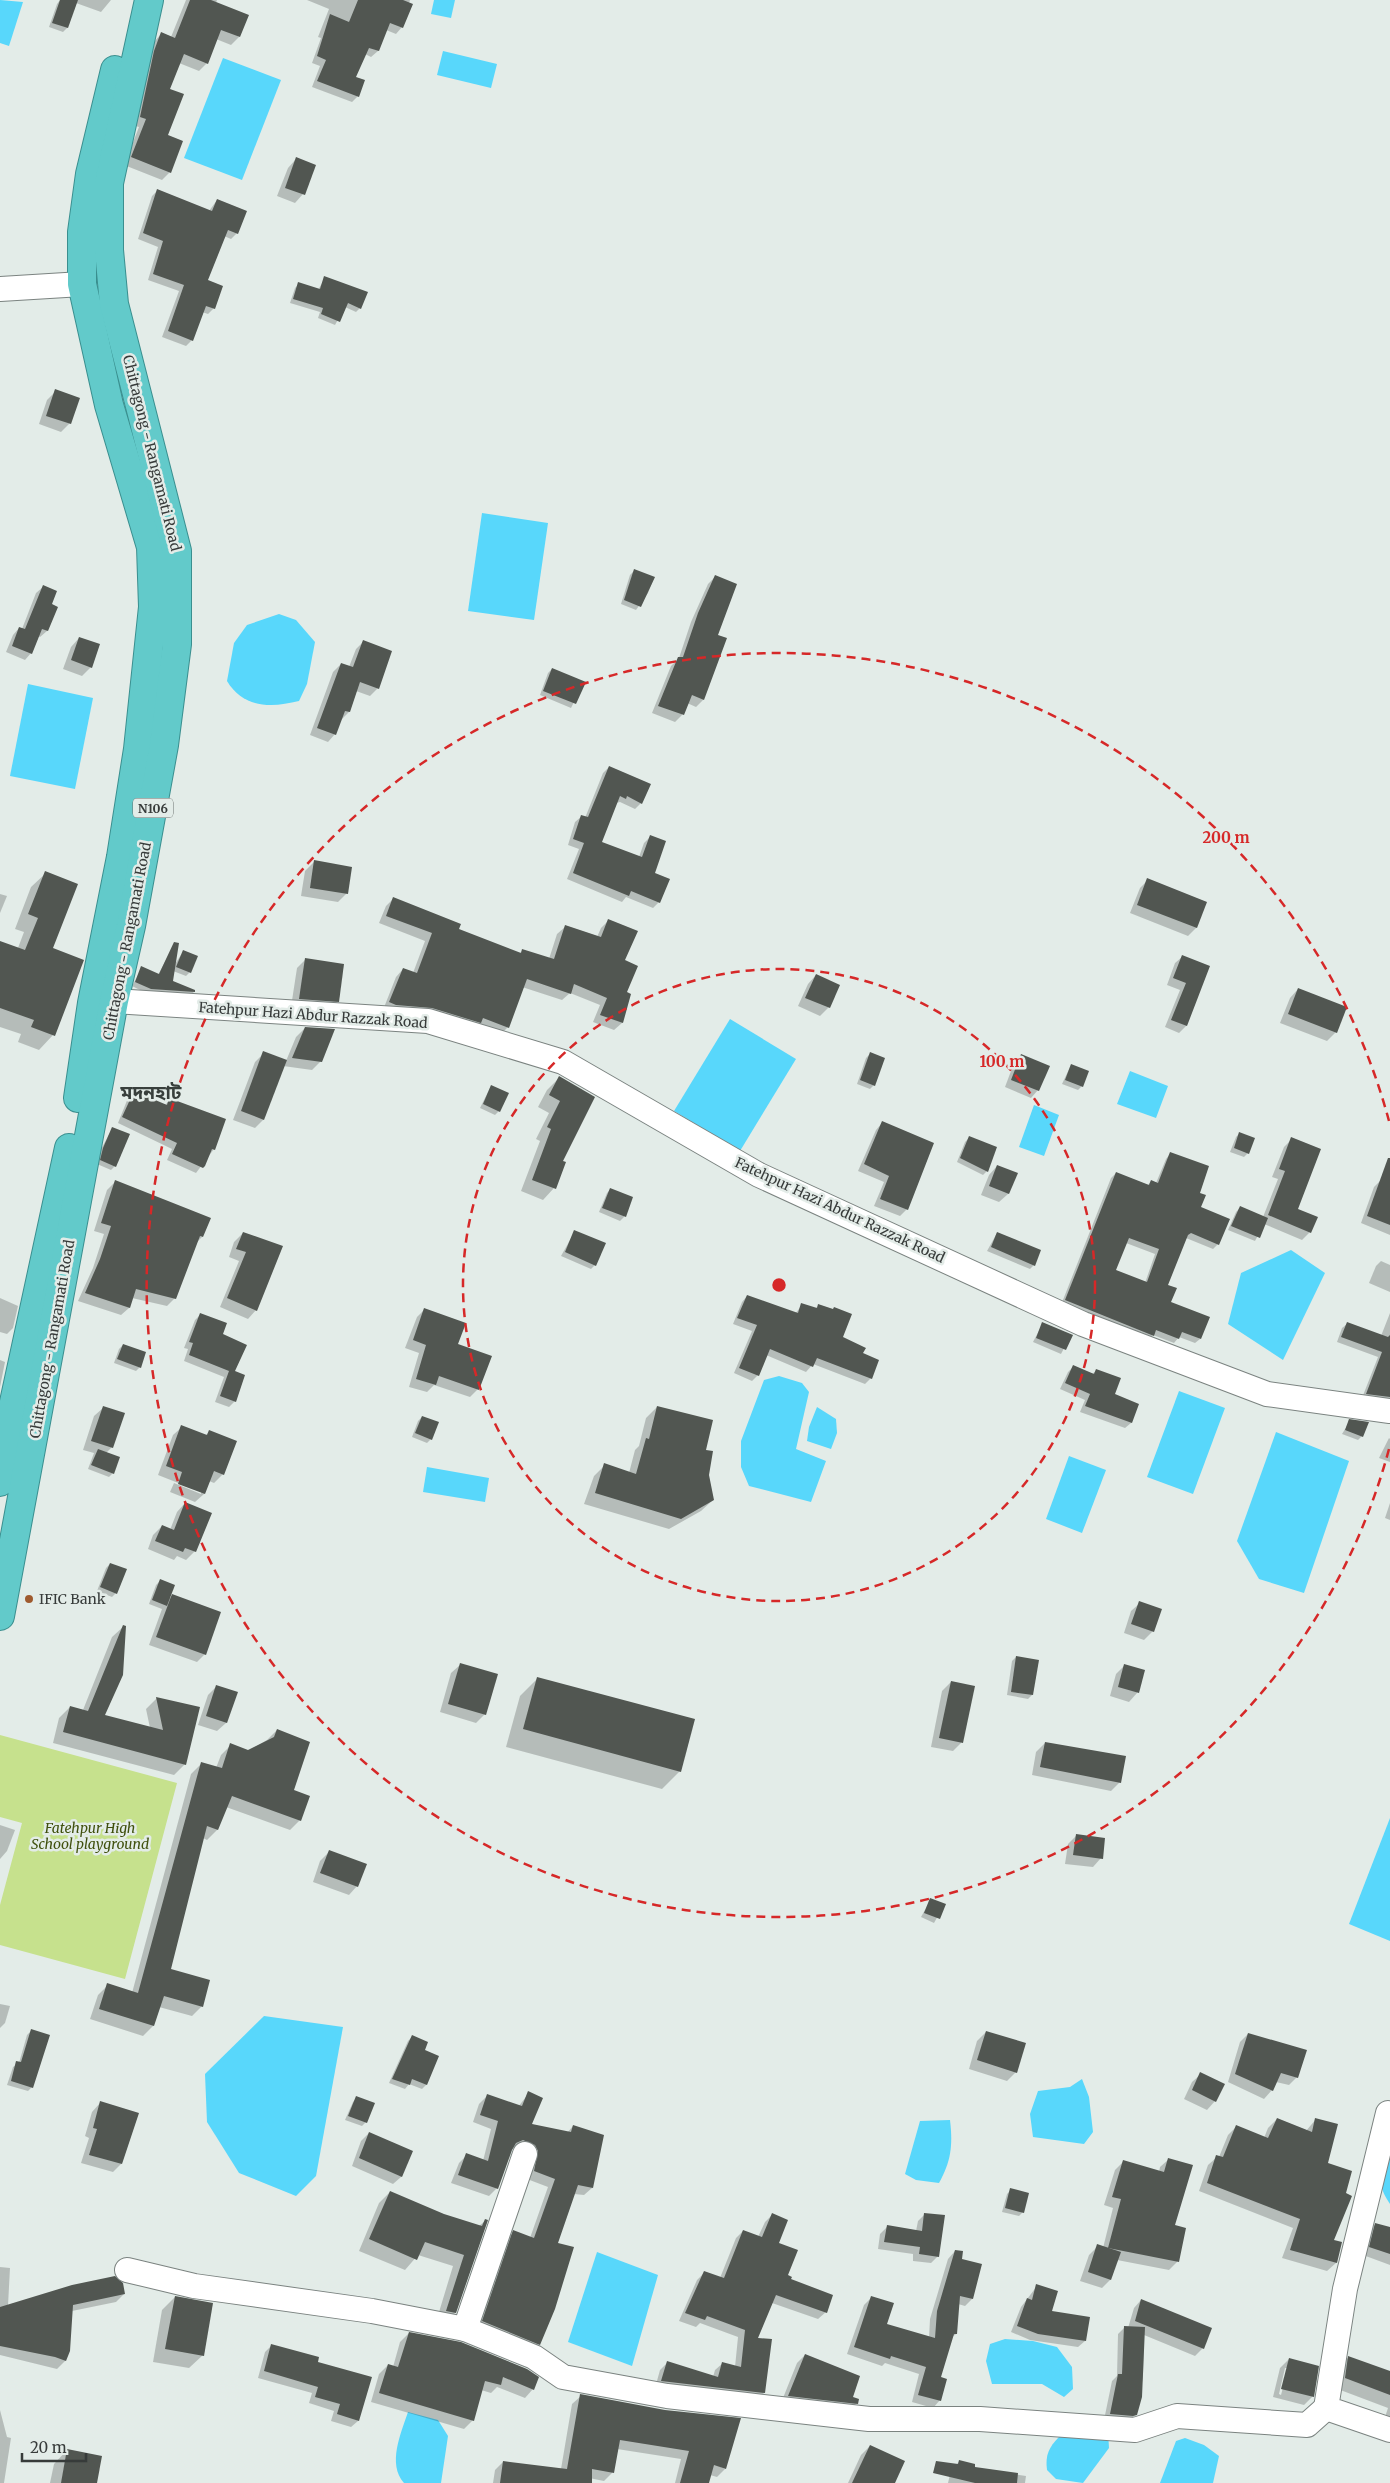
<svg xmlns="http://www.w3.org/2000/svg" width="1390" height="2483" viewBox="0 0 1390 2483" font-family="Merriweather,'Noto Sans Bengali',serif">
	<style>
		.green { fill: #c6e18d }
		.water { fill: #58d7fb }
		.shadow { fill: #0003; fill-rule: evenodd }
		.building { fill: #515651; fill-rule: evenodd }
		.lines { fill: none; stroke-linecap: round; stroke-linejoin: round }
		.minor-casing { stroke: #7b8380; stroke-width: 26 }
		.trunk-casing { stroke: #3a8f8f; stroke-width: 30 }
		.minor { stroke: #fff; stroke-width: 24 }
		.trunk { stroke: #62caca; stroke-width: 28 }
		.ring { fill: none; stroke: #d62828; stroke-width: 2.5; stroke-dasharray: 9 6 }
		.poi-dot { fill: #9f5a2e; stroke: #e3ece8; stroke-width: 2 }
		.labels { text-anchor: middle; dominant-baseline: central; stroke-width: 5; stroke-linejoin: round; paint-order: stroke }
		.shield { fill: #e3ece8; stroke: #6b706e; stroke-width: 1 }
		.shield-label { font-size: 12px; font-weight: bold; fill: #373b3a }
		.street-label { font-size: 14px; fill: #373b3a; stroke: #e3ece8 }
		.poi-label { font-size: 14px; fill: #373b3a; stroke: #e3ece8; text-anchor: start }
		.park-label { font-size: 14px; font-style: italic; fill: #3f500d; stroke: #e3ece8 }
		.district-label { font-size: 19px; font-weight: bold; fill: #383f3c; stroke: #e3ece8 }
		.centre { fill: #d62828; stroke: #e3ece8; stroke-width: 2.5 }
		.ring-label { font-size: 15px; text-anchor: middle; font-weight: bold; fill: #d62828; stroke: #e3ece8; stroke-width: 5; stroke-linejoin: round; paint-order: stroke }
	</style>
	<rect width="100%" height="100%" fill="#e3ece8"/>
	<path class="green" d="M0 1735 177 1783 125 1979 0 1945V1905L22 1823 0 1817Z"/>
	<g class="water">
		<path d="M0 0 23 2 9 46 0 43Z"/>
		<path d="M434 0H455L451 18 431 14Z"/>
		<path d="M443 51 497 64 491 88 437 75Z"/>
		<path d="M223 58 281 80 242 180 184 158Z"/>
		<path d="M482 513 548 523 534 620 468 611Z"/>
		<path d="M279 614 296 620 315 642 307 684 299 701C271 708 243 708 227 681L234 643 247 625Z"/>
		<path d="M28 684 93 698 75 789 10 776Z"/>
		<path d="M730 1019 796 1059 740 1151 674 1111Z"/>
		<path d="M1130 1071 1168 1086 1156 1118 1117 1104Z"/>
		<path d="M1034 1105 1059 1115 1044 1156 1019 1147Z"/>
		<path d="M1291 1250 1325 1273 1283 1360 1228 1324 1241 1273Z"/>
		<path d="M779 1376 802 1383 809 1392 796 1449 826 1461 811 1502 749 1486 741 1467V1441L764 1380Z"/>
		<path d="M1179 1391 1225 1408 1193 1494 1147 1477Z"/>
		<path d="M817 1407 836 1419 837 1433 831 1449 807 1441 809 1427Z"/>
		<path d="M1276 1432 1349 1461 1304 1593 1259 1579 1237 1541Z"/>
		<path d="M1069 1456 1106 1470 1082 1533 1046 1519Z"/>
		<path d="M427 1467 489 1478 485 1502 423 1492Z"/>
		<path d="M1390 1818V1941L1349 1924Z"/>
		<path d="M264 2016 343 2027 316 2176 296 2196 239 2173 207 2122 205 2074Z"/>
		<path d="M1082 2079 1089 2097 1093 2132 1084 2144 1033 2137 1030 2114 1038 2091 1070 2087Z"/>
		<path d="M950 2120C953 2146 951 2161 939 2183L916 2180 905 2174 920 2121Z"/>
		<path d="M1390 2155V2204C1377 2185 1379 2175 1390 2155Z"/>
		<path d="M597 2252 658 2275 632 2366 568 2342Z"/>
		<path d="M1005 2339 1033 2341 1057 2347 1072 2367 1073 2389 1064 2397 1042 2384H992L986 2361 990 2344Z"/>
		<path d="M408 2412 438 2420 448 2436 441 2483H404C387 2464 401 2433 408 2412Z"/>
		<path d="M1108 2431 1109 2448 1083 2483 1056 2479 1047 2470C1045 2455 1049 2447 1059 2437Z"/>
		<path d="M1185 2438 1204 2445 1219 2456 1213 2483H1160L1176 2441Z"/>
	</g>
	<g class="shadow">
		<path d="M60 0H111L101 12 76 3 67 28 63 32 49 27 57 4Z"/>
		<path d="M186 0H217L216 3 239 37 231 45 216 39 207 63 199 71 179 63 168 89 167 136 170 172 162 180 124 165 139 127 132 125 154 42 162 33 171 37Z"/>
		<path d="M307 0H410L402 27 396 34 386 30 378 51 371 57 365 54 355 78 358 96 352 102 312 87 320 66 312 63 321 38 318 37 329 9Z"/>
		<path d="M296 159 303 194 295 203 277 196 288 168Z"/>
		<path d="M158 190 209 211 217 200 237 233 231 239 224 236 206 281 214 308 208 314 202 312 192 340 186 346 162 337 179 291 148 280 158 247 138 239 152 196Z"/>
		<path d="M325 278 360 308 356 312 345 307 335 325 318 318 320 312 290 303 295 288 299 284 318 290Z"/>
		<path d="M56 391 70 423 61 432 39 424 47 400Z"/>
		<path d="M634 571 654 578 648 593 636 610 621 604 630 575Z"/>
		<path d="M716 576 717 636 703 700 696 707 687 703 682 715 675 722 652 713 671 666 679 658 691 622 708 584Z"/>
		<path d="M43 587 50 605 47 631 40 637 38 636 31 653 25 660 6 652 13 635 19 628 22 629 36 593Z"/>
		<path d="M79 638 91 667 82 676 63 669 71 647Z"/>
		<path d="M363 642 378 688 370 696 356 691 349 712 341 720 335 734 328 742 310 735 333 672 341 664 349 667 356 649Z"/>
		<path d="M552 669 584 682 571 708 540 695 548 673Z"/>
		<path d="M609 767 641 803 635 809 620 802 616 803 600 843 639 857 644 843 650 837 659 902 653 908 626 897 622 902 567 879 579 849 568 845 575 822 582 816 585 818 603 773Z"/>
		<path d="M314 862 347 893 338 902 301 896 305 871Z"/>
		<path d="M46 873 53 1035 39 1050 18 1042 21 1034 0 1027V942L18 948 24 932 15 929 31 887Z"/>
		<path d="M1148 880 1206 902 1196 928 1188 936 1130 913 1140 888Z"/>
		<path d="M0 894 7 896 0 913Z"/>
		<path d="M393 899 457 930 519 954 523 950 549 959 557 934 565 927 597 937 601 928 609 920 624 961 625 993 630 995 622 1023 614 1030 593 1022 600 1005 570 993 562 1000 522 987 508 1027 500 1035 383 1010 396 977 403 969 413 973 425 941 379 923 386 906Z"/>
		<path d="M175 943V964L183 952 190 972 186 976 173 971 172 981 194 992 189 996 146 993 132 986 142 968 158 975Z"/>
		<path d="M1182 957 1208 967 1186 1026 1179 1033 1165 1027 1180 990 1167 985 1175 963Z"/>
		<path d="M305 960 338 1001 329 1010 291 1007 297 968Z"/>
		<path d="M816 975 838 985 829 1007 820 1016 798 1006 808 984Z"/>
		<path d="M1298 989 1336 1032 1327 1041 1280 1023 1290 998Z"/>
		<path d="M305 1028 321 1061 312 1070 283 1066 263 1120 255 1128 233 1120 255 1062 264 1053 286 1061 296 1037Z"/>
		<path d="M870 1054 874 1085 870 1089 857 1084 866 1058Z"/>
		<path d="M1021 1055 1038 1090 1031 1098 1005 1087 1014 1063Z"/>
		<path d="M1071 1065 1082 1086 1078 1090 1062 1084Z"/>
		<path d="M559 1078 594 1097 562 1162 554 1188 543 1200 521 1191 540 1141 536 1139 549 1113 538 1107 547 1090Z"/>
		<path d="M491 1086 499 1111 495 1115 480 1108Z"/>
		<path d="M134 1092 165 1105 170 1100 214 1149 196 1173 167 1160 172 1149 118 1123 128 1098Z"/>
		<path d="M882 1123 907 1209 900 1216 874 1206 884 1182 858 1171 876 1130Z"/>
		<path d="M112 1129 115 1166 111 1170 97 1164 99 1153Z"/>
		<path d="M1240 1133 1248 1153 1244 1157 1230 1152 1236 1137Z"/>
		<path d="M969 1138 987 1171 983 1175 957 1162 965 1142Z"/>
		<path d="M1292 1139 1296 1210 1310 1232 1302 1240 1264 1224 1255 1241 1228 1230 1236 1212 1240 1208 1263 1217 1278 1179 1272 1177 1284 1147Z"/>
		<path d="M1170 1154 1198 1193 1199 1208 1218 1244 1213 1249 1186 1238 1166 1285 1170 1303 1200 1339 1195 1343 1179 1337 1174 1343 1153 1335 1148 1340 1061 1305 1111 1178 1116 1173 1148 1185 1151 1181 1156 1183 1166 1159ZM1126 1243 1155 1254 1145 1283 1115 1270Z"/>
		<path d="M997 1166 1016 1173 1008 1194 999 1202 981 1195 989 1175Z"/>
		<path d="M1381 1180 1390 1184V1235L1361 1223 1374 1187Z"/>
		<path d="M115 1182 202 1237 197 1242 175 1298 167 1306 132 1298 129 1308 121 1315 78 1301 93 1268 104 1234 94 1231 107 1190Z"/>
		<path d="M611 1189 631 1198 624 1217 620 1221 599 1212 607 1193Z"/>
		<path d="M575 1231 595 1265 591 1269 561 1256Z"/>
		<path d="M243 1233 256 1310 248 1319 220 1307 239 1261 229 1257 234 1242Z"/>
		<path d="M997 1233 1034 1265 1030 1269 987 1251Z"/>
		<path d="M1381 1261 1390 1265V1292L1369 1283 1376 1266Z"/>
		<path d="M747 1296 795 1314 802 1305 815 1309 819 1305 841 1338 861 1354 871 1378 865 1384 813 1364 806 1372 766 1355 758 1375 752 1381 734 1373 752 1331 733 1324 742 1302Z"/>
		<path d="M0 1298 18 1306 13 1328 7 1334 0 1332Z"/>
		<path d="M425 1309 478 1389 470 1397 434 1385 427 1392 409 1387 419 1353 405 1348 417 1317Z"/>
		<path d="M1390 1313V1403L1362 1398 1378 1357 1337 1342 1342 1328 1347 1324 1381 1336Z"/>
		<path d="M201 1314 221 1335 234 1372 235 1401 229 1407 215 1402 224 1377 184 1361 188 1349 184 1348 195 1320Z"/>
		<path d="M1043 1323 1071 1335 1061 1354 1033 1342Z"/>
		<path d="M123 1345 140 1367 136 1371 114 1363 119 1349Z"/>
		<path d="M0 1360 5 1362 0 1387Z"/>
		<path d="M1074 1366 1092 1374 1096 1371 1113 1395 1138 1405 1131 1423 1125 1428 1080 1412 1085 1400 1060 1389 1068 1372Z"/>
		<path d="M657 1407 704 1451 713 1500 701 1511 669 1529 584 1504 594 1476 605 1465 629 1473 635 1450 639 1446 646 1418Z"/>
		<path d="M103 1408 112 1447 106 1453 113 1473 109 1477 88 1469 94 1453 83 1450 94 1416Z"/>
		<path d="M422 1417 431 1439 427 1443 412 1437 418 1421Z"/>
		<path d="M1350 1421 1362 1436 1358 1440 1342 1434Z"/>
		<path d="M182 1427 205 1436 209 1432 223 1474 214 1483 209 1481 204 1494 195 1502 170 1492 174 1483 201 1494V1492L158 1475 173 1435Z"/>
		<path d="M1389 1438 1390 1439V1462L1379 1458Z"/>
		<path d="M185 1503 195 1551 186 1560 177 1556 174 1560 148 1549 153 1535 162 1526 170 1530 177 1512Z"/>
		<path d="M1390 1503V1520L1385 1518Z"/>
		<path d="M110 1564 116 1593 112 1597 97 1591 106 1568Z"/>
		<path d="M160 1581 168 1600 172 1596 205 1654 197 1662 149 1645 162 1609 149 1604 156 1585Z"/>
		<path d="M1140 1603 1153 1631 1144 1640 1124 1633 1131 1611Z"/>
		<path d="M123 1627 104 1716 150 1728 146 1709 157 1698 185 1764 174 1775 53 1743 59 1718 70 1707 83 1710 112 1637Z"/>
		<path d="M1016 1657 1032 1695 1028 1699 1007 1695 1012 1661Z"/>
		<path d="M460 1665 485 1714 476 1723 440 1712 451 1673Z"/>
		<path d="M1125 1665 1144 1671 1137 1693 1129 1702 1110 1696 1116 1674Z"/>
		<path d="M538 1678 680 1771 662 1789 506 1747 520 1696Z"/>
		<path d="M951 1682 961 1743 953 1751 931 1747 942 1691Z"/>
		<path d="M217 1686 226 1723 217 1731 198 1725 208 1695Z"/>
		<path d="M277 1730 300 1820 290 1830 226 1807 217 1830 207 1840 203 1838 170 1970 202 2006 192 2016 159 2007 153 2026 143 2036 90 2019 98 1995 108 1985 132 1993 191 1774 201 1764 216 1768 221 1755 231 1745 248 1751 267 1740Z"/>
		<path d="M1045 1743 1120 1782 1111 1791 1032 1775 1036 1752Z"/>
		<path d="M0 1825 15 1830 7 1851 0 1859Z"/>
		<path d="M1077 1835 1101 1858 1093 1867 1065 1864 1068 1844Z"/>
		<path d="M329 1852 357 1886 349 1895 313 1882 320 1861Z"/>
		<path d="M931 1899 944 1905 934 1923 921 1917Z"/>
		<path d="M0 2004 10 2006 5 2023 0 2028Z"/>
		<path d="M31 2031 32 2087 28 2091 7 2085 13 2067 19 2063 27 2035Z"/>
		<path d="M986 2032 1016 2072 1007 2081 969 2069 977 2041Z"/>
		<path d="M1248 2034 1297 2077 1289 2085 1276 2082 1272 2090 1264 2099 1228 2082 1240 2042Z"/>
		<path d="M412 2037 423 2051 437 2056 426 2085 422 2089 409 2084 405 2089 389 2083 408 2041Z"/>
		<path d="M1201 2074 1215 2101 1207 2110 1184 2099 1192 2082Z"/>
		<path d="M529 2093 530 2124 567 2133 573 2126 592 2188 584 2195 574 2194 557 2243 539 2344 531 2352 475 2329 506 2239 514 2232 530 2238 548 2187 527 2179V2152L514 2148 511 2149 497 2188 489 2196 451 2183 459 2163 467 2155 483 2161 491 2129 473 2122 479 2104 487 2096 518 2107Z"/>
		<path d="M357 2098 366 2122 362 2126 345 2120 353 2102Z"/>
		<path d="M100 2103 121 2164 113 2172 81 2163 89 2138 85 2136 92 2112Z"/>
		<path d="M1277 2119 1306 2131 1316 2119 1326 2164 1336 2263 1327 2271 1282 2258 1293 2228 1199 2191 1208 2165 1217 2157H1219L1228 2135 1236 2127 1264 2138 1268 2128Z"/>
		<path d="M369 2133 412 2152 401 2177 393 2184 352 2166 361 2141Z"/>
		<path d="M1169 2159 1177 2262 1169 2270 1117 2260 1110 2280 1102 2288 1080 2281 1089 2255 1098 2246 1103 2248 1113 2208 1104 2205 1115 2170 1123 2162 1159 2172 1160 2167Z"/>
		<path d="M1011 2190 1023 2212 1019 2216 1002 2212 1007 2194Z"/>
		<path d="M390 2192 444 2215 479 2226 485 2221 455 2313 444 2324 436 2322 453 2266 418 2255 405 2270 359 2251 379 2203Z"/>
		<path d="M925 2214 938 2256 931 2263 913 2261V2254L878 2249 880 2234 887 2227 916 2231 918 2221Z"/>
		<path d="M772 2215 777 2244 786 2276 826 2312 818 2319 772 2303 756 2339 764 2393 757 2400 655 2388 660 2370 667 2363 713 2377 715 2370 723 2363 735 2367 738 2337 700 2323 696 2327 679 2321 697 2280 704 2273 720 2278 736 2238 743 2231 758 2237 765 2222Z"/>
		<path d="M1376 2224 1390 2228V2265L1363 2255 1368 2231Z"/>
		<path d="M955 2251 961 2260 972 2299 965 2306 958 2304 956 2334 951 2338 939 2378 940 2400 933 2408 912 2402 919 2374 885 2363 882 2366 847 2354 864 2305 872 2297 885 2325 929 2338 930 2319 948 2259Z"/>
		<path d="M0 2267 10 2268 8 2306 124 2294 116 2302 72 2311 69 2350 65 2361 57 2369 0 2355Z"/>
		<path d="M1037 2286 1050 2312 1085 2341 1078 2347 1030 2340 1011 2332 1021 2307Z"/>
		<path d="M175 2297 203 2355 189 2368 153 2362 162 2310Z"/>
		<path d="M1141 2300 1203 2348 1195 2356 1144 2335 1143 2377 1136 2414 1129 2421 1104 2420 1112 2381 1117 2376 1118 2334 1124 2328H1128L1134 2308Z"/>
		<path d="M409 2333 533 2389 525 2398 497 2387 491 2393 481 2390 473 2420 464 2429 371 2402 379 2374 388 2365 393 2367 400 2342Z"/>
		<path d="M272 2345 317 2362 358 2421 351 2427 331 2421 334 2411 309 2403 312 2393 258 2378 265 2352Z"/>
		<path d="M805 2355 857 2403 849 2411 781 2403 797 2363Z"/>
		<path d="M1349 2357 1390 2373V2431L1382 2426 1388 2408 1335 2388 1338 2367Z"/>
		<path d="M1289 2359 1313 2396 1304 2405 1273 2397 1280 2368ZM1285 2368H1288L1281 2395 1279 2394Z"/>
		<path d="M581 2396 725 2469 717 2477 710 2475 708 2483H675L681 2459 617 2449 612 2473 604 2481 589 2478 588 2483H493L495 2470 503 2462 561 2469 572 2404Z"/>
		<path d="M0 2410 7 2437 11 2438 4 2483H0Z"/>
		<path d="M870 2446 894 2483H848L861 2455Z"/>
		<path d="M67 2450 96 2483H50L54 2464Z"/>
		<path d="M959 2462 973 2468 1026 2476 1025 2483H948L951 2470Z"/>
	</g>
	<g class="building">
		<path d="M60 0H78L68 28 52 23Z"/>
		<path d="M190 0H211L249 15 240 37 221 30 208 64 184 54 170 89 184 94 168 135 183 141 171 173 131 157 146 119 140 117 154 51 161 32 175 38Z"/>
		<path d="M358 0H403L413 4 403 28 390 23 379 51 369 48 356 77 365 80 359 97 317 81 326 60 317 56 330 14 349 22Z"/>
		<path d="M296 157 316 165 305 195 285 188Z"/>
		<path d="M157 189 212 211 217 199 247 211 238 234 228 230 208 280 223 286 215 309 206 306 193 341 168 331 184 285 153 274 163 241 143 233Z"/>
		<path d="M324 276 368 292 361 309 348 303 340 322 321 314 323 308 293 299 298 282 320 289Z"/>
		<path d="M55 389 80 398 71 424 46 416Z"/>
		<path d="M634 569 655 577 641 607 624 600Z"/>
		<path d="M715 575 737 584 718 635 727 638 704 700 692 695 684 715 658 706 678 657H683L698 613Z"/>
		<path d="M43 585 57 591 52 604 58 607 48 631 42 629 32 654 12 646 19 627 25 629Z"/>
		<path d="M79 637 100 644 92 668 71 660Z"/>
		<path d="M363 640 392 651 379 689 360 682 350 712 345 711 336 735 317 728 341 663 353 667Z"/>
		<path d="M552 668 586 682 576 704 543 691Z"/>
		<path d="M609 766 651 784 642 804 627 796 626 799 620 796 602 842 642 857 650 835 666 841 655 873 670 879 660 903 631 891 629 896 573 873 584 843 573 839 581 815 588 817Z"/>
		<path d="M314 860 352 867 348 894 310 888Z"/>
		<path d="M45 871 78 884 53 948 84 960 55 1036 31 1027 34 1020 0 1008V941L25 950 38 918 28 914Z"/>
		<path d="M1147 878 1207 902 1197 928 1137 905Z"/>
		<path d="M393 897 461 924 459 929 521 953 522 949 554 959 565 925 601 937 608 919 638 931 625 960 638 966 627 992 631 994 623 1023 600 1015 607 998 574 984 571 994 527 979 509 1028 483 1018 481 1023 432 1008 396 1005 389 1002 403 968 417 973 432 933 386 916Z"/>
		<path d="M174 942 179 943 173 981 195 990V992L151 989 135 982 141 966 159 974Z"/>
		<path d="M183 950 198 956 191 973 176 967Z"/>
		<path d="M1182 955 1210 966 1187 1026 1171 1020 1186 983 1173 978Z"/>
		<path d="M305 958 344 964 339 1002 299 999Z"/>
		<path d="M816 974 840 985 830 1008 805 998Z"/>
		<path d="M1298 988 1347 1007 1337 1033 1288 1014Z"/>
		<path d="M305 1027 335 1029 322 1062 292 1058Z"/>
		<path d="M263 1051 287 1060 264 1120 241 1111Z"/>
		<path d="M870 1052 885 1058 875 1086 860 1080Z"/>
		<path d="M1021 1054 1050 1066 1039 1091 1011 1080Z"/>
		<path d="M1071 1064 1089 1071 1083 1087 1065 1080Z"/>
		<path d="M559 1076 595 1097 563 1161 566 1162 556 1189 532 1180 551 1129 547 1127 560 1101 549 1095Z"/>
		<path d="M491 1085 509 1093 500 1112 483 1104Z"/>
		<path d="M134 1091 167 1105 169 1098 226 1119 215 1150 212 1149 205 1166 203 1168 172 1154 177 1143 122 1117Z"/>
		<path d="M882 1121 934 1143 908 1210 880 1199 889 1176 864 1164Z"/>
		<path d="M112 1127 130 1134 116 1167 100 1160 103 1148Z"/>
		<path d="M1239 1132 1255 1138 1249 1154 1234 1148Z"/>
		<path d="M969 1136 997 1147 988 1172 960 1158Z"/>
		<path d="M1291 1137 1321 1149 1298 1209 1318 1217 1311 1233 1268 1215 1285 1171 1279 1169Z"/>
		<path d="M1170 1152 1209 1166 1200 1193 1206 1195 1201 1207 1230 1219 1219 1245 1191 1233 1188 1235 1168 1285 1177 1288 1171 1302 1210 1317 1201 1339 1182 1332 1179 1339 1156 1330 1154 1336 1065 1300 1116 1172 1149 1185 1151 1180 1158 1183ZM1129 1238 1159 1249 1147 1282 1116 1270Z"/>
		<path d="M1388 1158H1390V1225L1367 1216Z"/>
		<path d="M997 1165 1018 1173 1009 1194 989 1186Z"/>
		<path d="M115 1180 211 1218 203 1237 200 1236 176 1299 136 1289 130 1308 85 1293 100 1259 111 1226 101 1223Z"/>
		<path d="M610 1188 633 1197 626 1217 602 1208Z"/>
		<path d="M1240 1206 1268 1218 1260 1238 1231 1226Z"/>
		<path d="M574 1230 606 1243 596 1266 565 1252Z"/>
		<path d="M243 1232 283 1246 257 1311 227 1298 246 1252 236 1249Z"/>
		<path d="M997 1232 1041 1250 1035 1266 991 1247Z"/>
		<path d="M747 1295 798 1313 801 1303 817 1308 818 1304 833 1309 834 1307 852 1314 843 1337 866 1348 863 1353 879 1360 872 1379 817 1358 813 1367 770 1349 759 1376 739 1368 757 1325 737 1318Z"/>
		<path d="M424 1308 466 1323 458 1344 492 1356 479 1390 439 1376 436 1385 416 1379 426 1345 413 1340Z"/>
		<path d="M200 1313 227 1323 223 1334 247 1345 235 1371 245 1375 236 1402 220 1396 229 1371 189 1355 193 1343 189 1342Z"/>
		<path d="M1042 1322 1073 1335 1066 1350 1036 1338Z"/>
		<path d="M1347 1322 1388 1337 1390 1335V1397L1366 1394 1382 1352 1341 1337Z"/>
		<path d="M123 1344 146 1352 141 1368 117 1359Z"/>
		<path d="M1073 1365 1094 1374 1096 1369 1121 1378 1115 1394 1139 1404 1132 1423 1085 1406 1090 1394 1065 1383Z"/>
		<path d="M103 1406 125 1413 113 1448 91 1441Z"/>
		<path d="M657 1406 713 1420 706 1450 713 1451 709 1475 714 1500 681 1519 595 1493 604 1463 636 1474 646 1438 649 1439Z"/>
		<path d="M422 1416 439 1422 432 1440 415 1433Z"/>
		<path d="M1349 1419 1369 1422 1363 1437 1345 1430Z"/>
		<path d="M181 1425 207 1435 209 1430 237 1441 224 1475 214 1471 205 1494 178 1484 182 1472 166 1466Z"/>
		<path d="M98 1449 120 1457 114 1474 91 1465Z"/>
		<path d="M185 1502 212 1513 196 1552 185 1548 183 1552 155 1541 162 1525 174 1530Z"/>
		<path d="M110 1563 127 1569 117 1594 100 1587Z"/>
		<path d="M160 1579 175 1585 167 1606 152 1600Z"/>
		<path d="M172 1594 221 1612 206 1655 156 1637Z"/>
		<path d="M1139 1601 1162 1609 1154 1632 1131 1624Z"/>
		<path d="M123 1625 126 1626 123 1675 105 1715 163 1730 156 1697 200 1707 186 1765 63 1732 70 1706 88 1711Z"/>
		<path d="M1016 1656 1039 1660 1033 1695 1011 1692Z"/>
		<path d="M460 1663 498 1674 486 1715 448 1704Z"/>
		<path d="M1124 1664 1145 1670 1139 1693 1118 1687Z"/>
		<path d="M537 1677 695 1719 681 1772 523 1729Z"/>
		<path d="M951 1681 975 1686 963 1743 939 1738Z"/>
		<path d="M216 1685 238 1692 227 1723 206 1716Z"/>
		<path d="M277 1729 310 1742 294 1790 310 1796 301 1821 232 1796 218 1830 207 1826 171 1969 210 1980 203 2007 164 1996 154 2026 99 2009 107 1983 138 1993 201 1762 222 1768 230 1743 248 1750 274 1737Z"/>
		<path d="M1045 1742 1126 1756 1121 1783 1040 1767Z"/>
		<path d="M1076 1834 1105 1838 1103 1859 1073 1855Z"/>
		<path d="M329 1850 367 1864 358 1887 320 1873Z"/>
		<path d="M930 1898 946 1904 940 1919 924 1913Z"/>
		<path d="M31 2029 50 2035 33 2088 11 2081 16 2061 21 2062Z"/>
		<path d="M986 2031 1026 2043 1017 2073 977 2060Z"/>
		<path d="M1248 2033 1307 2050 1298 2078 1281 2073 1273 2091 1235 2074Z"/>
		<path d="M412 2035 428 2042 425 2050 439 2056 427 2085 412 2079 410 2085 392 2079Z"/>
		<path d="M1200 2072 1225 2084 1216 2102 1192 2090Z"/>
		<path d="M528 2091 543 2098 532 2124 571 2132 573 2125 604 2135 593 2188 578 2185 558 2243 574 2247 555 2309 540 2345 482 2321 513 2230 534 2238 555 2179 534 2171 538 2151 535 2145 523 2140 516 2143 512 2150 498 2189 458 2175 466 2153 488 2161 498 2121 480 2115 487 2094 522 2106Z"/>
		<path d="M356 2096 375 2103 367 2123 348 2116Z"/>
		<path d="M100 2101 139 2113 122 2164 89 2155 97 2129 93 2128Z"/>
		<path d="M1277 2118 1312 2132 1315 2118 1338 2124 1328 2163 1352 2171 1346 2193 1352 2196 1334 2240 1342 2242 1337 2263 1290 2250 1300 2219 1207 2183 1216 2155 1223 2157 1236 2125 1268 2138Z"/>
		<path d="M369 2132 413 2151 402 2177 359 2158Z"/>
		<path d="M1168 2158 1193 2165 1175 2225 1186 2228 1179 2262 1108 2248 1121 2199 1112 2197 1123 2160 1164 2172Z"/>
		<path d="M1010 2188 1029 2193 1024 2213 1005 2208Z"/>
		<path d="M390 2191 444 2214 482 2226 485 2219 488 2220 456 2313 446 2311 464 2255 425 2242 417 2260 369 2239Z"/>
		<path d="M772 2213 788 2220 779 2243 798 2250 788 2275 792 2277 791 2279 833 2295 827 2313 776 2295 758 2338 772 2339 765 2393 661 2381 667 2361 718 2377 722 2362 741 2367 745 2330 707 2316 705 2320 685 2313 704 2271 724 2278 743 2230 762 2237Z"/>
		<path d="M924 2213 945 2215 939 2257 919 2254 920 2247 884 2242 887 2225 922 2231Z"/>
		<path d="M1375 2223 1390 2227V2254L1369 2247Z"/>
		<path d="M1097 2244 1121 2252 1111 2280 1088 2272Z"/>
		<path d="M955 2250 963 2251 962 2259 982 2264 973 2299 960 2296 957 2334H954L941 2377 947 2379 941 2401 918 2395 926 2367 891 2356 890 2359 854 2347 871 2296 894 2303 887 2324 935 2338 937 2311Z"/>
		<path d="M115 2276 123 2283 125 2294 73 2305 70 2351 66 2361 55 2357 0 2346V2307L72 2285Z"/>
		<path d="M1036 2284 1058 2291 1052 2311 1090 2317 1086 2341 1038 2334 1017 2326 1027 2298 1032 2300Z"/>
		<path d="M175 2296 213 2303 204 2356 165 2349Z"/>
		<path d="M1141 2299 1212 2328 1204 2349 1135 2321Z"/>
		<path d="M1124 2326 1145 2327 1142 2397 1137 2415 1133 2416 1110 2414 1118 2374H1122Z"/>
		<path d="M409 2332 461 2342 527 2369 539 2377 534 2390 503 2377 501 2385 485 2381 474 2421 379 2393 388 2364 398 2367Z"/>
		<path d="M271 2344 319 2357 318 2362 372 2377 359 2421 337 2414 340 2404 315 2397 318 2387 264 2371Z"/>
		<path d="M805 2354 860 2376 853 2397 859 2399 858 2404 788 2396Z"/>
		<path d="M1348 2356 1390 2371V2395L1345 2378Z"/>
		<path d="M1289 2358 1319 2366 1314 2397 1281 2389Z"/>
		<path d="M580 2394 665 2410 741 2418 726 2469 714 2465 709 2483H680L689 2451 620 2440 614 2473 592 2469V2483H500L503 2461 567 2469Z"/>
		<path d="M870 2445 905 2461 895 2483H852Z"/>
		<path d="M67 2449 102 2456 97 2483H61Z"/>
		<path d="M959 2460 975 2464V2467L1018 2473 1017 2483H975L933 2473 936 2461 958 2464Z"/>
	</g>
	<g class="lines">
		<defs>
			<g id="minor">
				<path d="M0 289 82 284"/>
				<path d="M114 1001 428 1021 563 1062 759 1175 1083 1324 1267 1394 1390 1411"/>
				<path d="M1388 2113 1345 2289 1326 2408 1390 2430"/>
				<path d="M525 2154 465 2329 534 2357 563 2377 667 2396 746 2405 869 2419H980L1135 2430 1177 2416 1307 2425 1326 2408"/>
				<path d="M127 2270 194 2286 372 2311 465 2329"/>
			</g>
			<g id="trunk">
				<path d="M78 1098 92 1003 121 857 138 749 153 607 151 547 109 405 82 284V232L90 174 115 70"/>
				<path d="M0 1482 8 1430 69 1148"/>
				<path d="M0 1616 114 1001 131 926 164 745 177 644V551L114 304 109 250V183L149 0"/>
			</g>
		</defs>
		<use href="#minor" class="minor-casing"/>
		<use href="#trunk" class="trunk-casing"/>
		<use href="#minor" class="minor"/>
		<use href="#trunk" class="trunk"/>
	</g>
	<g class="ring">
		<circle cx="779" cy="1285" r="316"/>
		<path d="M1389 1449A632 632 0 1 1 1389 1121"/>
	</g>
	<circle class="poi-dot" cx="29" cy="1599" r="5"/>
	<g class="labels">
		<rect class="shield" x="133" y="798.5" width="40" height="19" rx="4"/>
		<g class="shield-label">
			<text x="153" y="808">N106</text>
		</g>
		<g class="street-label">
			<text transform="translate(152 453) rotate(76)">Chittagong - Rangamati Road</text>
			<text transform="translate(127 941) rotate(-79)">Chittagong - Rangamati Road</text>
			<text transform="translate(313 1015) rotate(4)">Fatehpur Hazi Abdur Razzak Road</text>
			<text transform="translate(840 1210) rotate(25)">Fatehpur Hazi Abdur Razzak Road</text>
			<text transform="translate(52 1339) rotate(-80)">Chittagong - Rangamati Road</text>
		</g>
		<g class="poi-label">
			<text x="39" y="1599">IFIC Bank</text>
		</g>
		<g class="park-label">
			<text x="90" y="1828">Fatehpur High<tspan x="90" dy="16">School playground</tspan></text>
		</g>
		<g class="district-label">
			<text x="151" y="1092">মদনহাট</text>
		</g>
	</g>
	<circle cx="779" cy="1285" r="8" class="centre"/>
	<g class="ring-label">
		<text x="1226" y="843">200 m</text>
		<text x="1002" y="1067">100 m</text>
	</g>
	<path d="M22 2453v8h64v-8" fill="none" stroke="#373b3a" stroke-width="2.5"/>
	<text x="30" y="2453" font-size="15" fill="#373b3a" stroke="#e3ece8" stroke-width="4" paint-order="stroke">20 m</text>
</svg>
